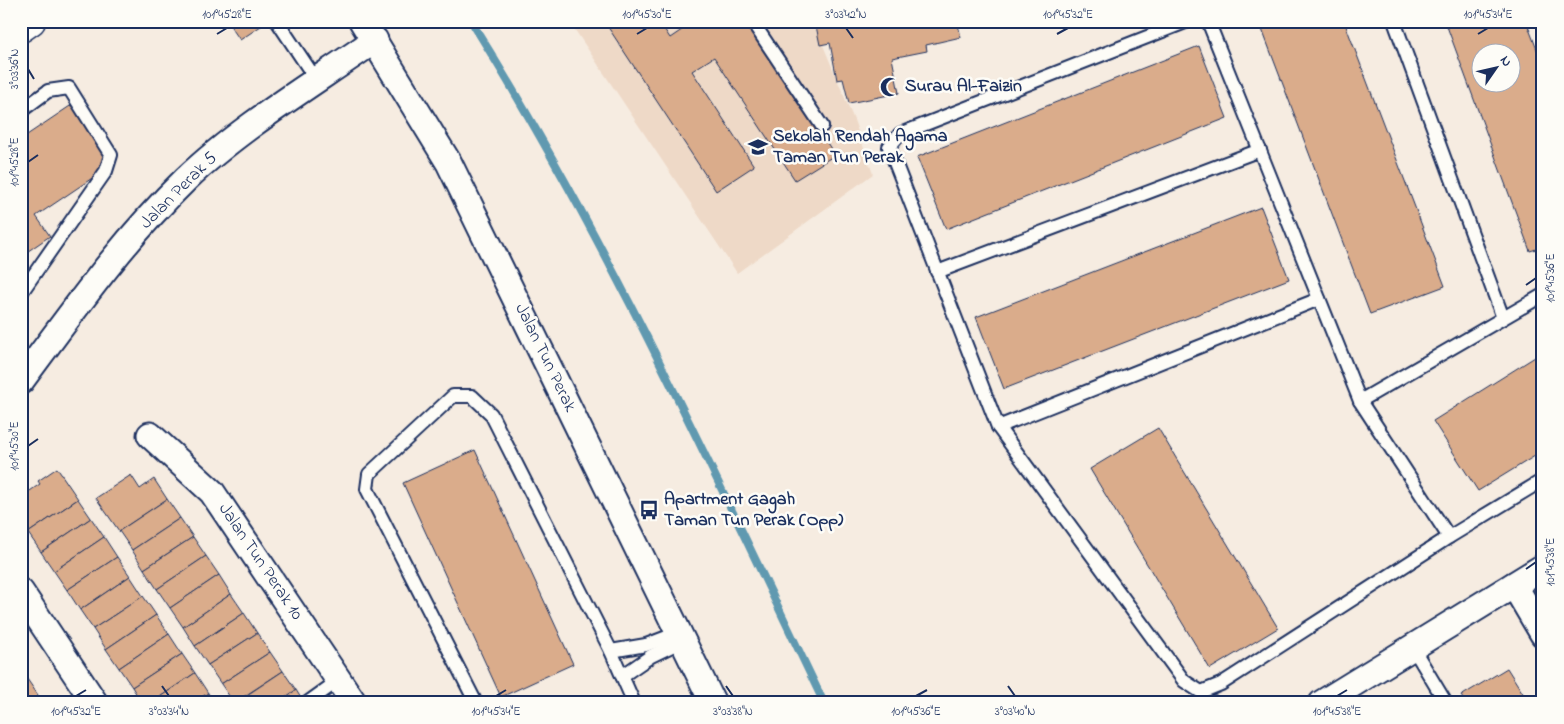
<svg xmlns="http://www.w3.org/2000/svg" width="1564" height="724" viewBox="0 0 1564 724" font-family="'Indie Flower',sans-serif">
	<style>
		.built { fill: #eed9c7 }
		.lines { fill: none; stroke-linecap: round; stroke-linejoin: round }
		.stream { stroke: #6099b0; stroke-width: 8 }
		.building { fill: #daac8b; stroke: #1b2f5e; fill-rule: evenodd }
		.lane-casing { stroke: #1b2f5e; stroke-width: 16 }
		.street-casing { stroke: #1b2f5e; stroke-width: 29 }
		.secondary-casing { stroke: #1b2f5e; stroke-width: 31 }
		.lane { stroke: #fdfcf7; stroke-width: 12 }
		.street { stroke: #fdfcf7; stroke-width: 25 }
		.secondary { stroke: #fdfcf7; stroke-width: 28 }
		.ticks { fill: none; stroke: #1b2f5e; stroke-width: 2 }
		.labels { text-anchor: middle; dominant-baseline: central; stroke-width: 5; stroke-linejoin: round; paint-order: stroke }
		.poi-label { font-size: 18px; font-weight: bold; fill: #1b2f5e; stroke: #fdfcf7; text-anchor: start }
		.street-label { font-size: 18px; fill: #1b2f5e; stroke: #fdfcf7 }
		.neatline { fill: none; stroke: #1b2f5e; stroke-width: 2 }
		.ticks-label { font-size: 12px; text-anchor: middle; fill: #1b2f5e }
	</style>
	<rect width="100%" height="100%" fill="#f6ece1"/>
	<filter id="ink" filterUnits="userSpaceOnUse"><feTurbulence type="fractalNoise" baseFrequency=".02" numOctaves="2"/><feDisplacementMap in="SourceGraphic" scale="10" xChannelSelector="R" yChannelSelector="G"/><feConvolveMatrix kernelMatrix="1 2 1 2 8 2 1 2 1" color-interpolation-filters="sRGB"/></filter>
	<g filter="url(#ink)">
		<path class="built" d="M569 21H813L854 120 873 174 737 273Z"/>
		<g class="lines">
			<path class="stream" d="M471 21C607 238 713 472 824 703"/>
		</g>
		<g class="building">
			<path d="M227 21H263L264 24 240 40Z"/>
			<path d="M604 21H659L670 38 692 23 691 21H747L835 155 795 180 714 57 692 71 754 166 716 191Z"/>
			<path d="M815 21H957L961 37 926 45 927 51 892 58 899 93 849 103 843 79 837 80 830 43 820 45Z"/>
			<path d="M1268 21H1344L1445 286 1370 314 1260 24Z"/>
			<path d="M1445 21H1526L1543 65V247L1530 251ZM1482 52H1512V82H1482Z"/>
			<path d="M1199 46 1227 118 946 229 917 157Z"/>
			<path d="M73 104 113 164 36 216 50 236 21 256V139Z"/>
			<path d="M1261 207 1289 279 1004 389 976 317Z"/>
			<path d="M1543 352V451L1478 491 1433 421Z"/>
			<path d="M1158 428 1278 628 1210 669 1090 469Z"/>
			<path d="M475 450 573 664 501 697 403 483Z"/>
			<path d="M57 468 78 499 28 533 21 523V497L40 484 38 481Z"/>
			<path d="M131 475 140 489 154 479 167 499 119 531 96 498Z"/>
			<path d="M78 499 91 518 41 552 28 533Z"/>
			<path d="M167 499 180 518 132 550 119 531Z"/>
			<path d="M91 518 104 537 54 571 41 552Z"/>
			<path d="M180 518 193 537 144 569 132 550Z"/>
			<path d="M104 537 117 557 67 590 54 571Z"/>
			<path d="M193 537 206 556 157 589 144 569Z"/>
			<path d="M206 556 219 575 170 608 157 589Z"/>
			<path d="M117 557 130 576 80 610 67 590Z"/>
			<path d="M219 575 231 594 183 627 170 608Z"/>
			<path d="M130 576 143 596 93 629 80 610Z"/>
			<path d="M231 594 244 613 195 646 183 627Z"/>
			<path d="M143 596 156 615 106 649 93 629Z"/>
			<path d="M244 613 257 633 208 665 195 646Z"/>
			<path d="M156 615 169 634 119 668 106 649Z"/>
			<path d="M257 633 270 652 221 684 208 665Z"/>
			<path d="M169 634 182 654 132 687 119 668Z"/>
			<path d="M270 652 283 671 234 703 221 684Z"/>
			<path d="M182 654 195 673 151 703H142L132 687Z"/>
			<path d="M1507 668 1529 703H1466L1461 696Z"/>
			<path d="M283 671 296 690 277 703H235Z"/>
			<path d="M195 673 208 693 193 703H151Z"/>
			<path d="M27 679 40 698 33 703H21V682Z"/>
			<path d="M296 690 304 703H277Z"/>
			<path d="M208 693 215 703H193Z"/>
		</g>
		<g class="lines">
			<defs>
				<g id="lane">
					<path d="M277 21 317 81"/>
					<path d="M752 21 822 126"/>
					<path d="M1188 21 900 134 889 147 998 427 1184 681 1201 692 1221 684 1449 537 1543 480"/>
					<path d="M1208 21 1360 401 1449 537"/>
					<path d="M1394 21 1503 318"/>
					<path d="M21 111 48 91 69 88 111 155 106 171 21 293"/>
					<path d="M937 272 1260 150"/>
					<path d="M1360 401 1543 295"/>
					<path d="M998 427 1319 299"/>
					<path d="M1413 648 1446 703"/>
					<path d="M611 651 646 645 680 632"/>
					<path d="M622 676 651 656 684 640"/>
					<path d="M307 703 339 680"/>
					<path d="M476 703 367 489 369 474 453 396H472L491 414 611 651 634 703"/>
				</g>
				<g id="street">
					<path d="M362 21 449 163 713 703"/>
					<path d="M21 381C73 311 123 240 186 179 239 128 314 83 375 40"/>
					<path d="M150 435 212 492 354 703"/>
					<path d="M1514 585 1543 634"/>
					<path d="M21 592 95 703"/>
					<path d="M1322 703 1543 567"/>
				</g>
				<path id="secondary" d="M21 28 31 21"/>
			</defs>
			<use href="#lane" class="lane-casing"/>
			<use href="#street" class="street-casing"/>
			<use href="#secondary" class="secondary-casing"/>
			<use href="#lane" class="lane"/>
			<use href="#street" class="street"/>
			<use href="#secondary" class="secondary"/>
		</g>
	</g>
	<path class="ticks" d="M846 28 853 38M217 34 227 28M637 34 647 28M1057 34 1068 28M1478 34 1488 28M28 69 34 79M28 162 38 155M1526 285 1536 278M28 446 38 439M1526 569 1536 562M162 686 169 696M726 686 733 696M1008 686 1015 696M76 696 86 690M496 696 506 690M916 696 927 690M1337 696 1347 690"/>
	<defs>
		<symbol id="mosque-bare" viewBox="-9 -9 18 18"><path d="M3.5-4.9A6 6 0 1 0 3.5 4.9A5 5 0 1 1 3.5-4.9Z" fill="#1b2f5e" stroke="#fdfcf7" stroke-width="2.5" paint-order="stroke"/></symbol>
		<symbol id="school-bare" viewBox="-9 -9 18 18"><path d="M0-5L7-2L0 1L-7-2ZM-4 1L0 2.5L4 1V4Q0 6-4 4Z" fill="#1b2f5e" stroke="#fdfcf7" stroke-width="2.5" paint-order="stroke"/></symbol>
		<symbol id="bus-bare" viewBox="-9 -9 18 18"><path d="M-5-6H5V4H4V6H2V4H-2V6H-4V4H-5ZM-3.5-4V0h7V-4ZM-3.5 1.2v1.5H-2V1.2ZM2 1.2v1.5H3.5V1.2Z" fill="#1b2f5e" stroke="#fdfcf7" stroke-width="2.5" paint-order="stroke"/></symbol>
	</defs>
	<g fill-rule="evenodd">
		<use href="#mosque-bare" x="876" y="73" width="28" height="28"/>
		<use href="#school-bare" x="744" y="133" width="28" height="28"/>
		<use href="#bus-bare" x="635" y="496" width="28" height="28"/>
	</g>
	<g class="labels">
		<g class="poi-label">
			<text x="905" y="87">Surau Al-Faizin</text>
			<text x="773" y="137">Sekolah Rendah Agama<tspan x="773" dy="21">Taman Tun Perak</tspan></text>
			<text x="664" y="500">Apartment Gagah<tspan x="664" dy="21">Taman Tun Perak (Opp)</tspan></text>
		</g>
		<g class="street-label">
			<text transform="translate(179 191) rotate(-45)">Jalan Perak 5</text>
			<text transform="translate(545 358) rotate(64)">Jalan Tun Perak</text>
			<text transform="translate(260 562) rotate(56)">Jalan Tun Perak 10</text>
		</g>
	</g>
	<rect width="1564" height="724" fill="none" stroke="#fdfcf7" stroke-width="55"/>
	<g transform="translate(1496 68) rotate(56)"><circle r="24" fill="#fdfcf7" stroke="#a3aaba"/>
	<path d="M0-4L9 19L0 12L-9 19Z" fill="#1b2f5e"/>
	<text y="-8" font-size="14" font-weight="bold" text-anchor="middle" fill="#1b2f5e">N</text>
	</g>
	<rect x="28" y="28" width="1508" height="668" class="neatline"/>
	<g class="ticks-label">
		<text x="227" y="18">101°45'28"E</text>
		<text x="647" y="18">101°45'30"E</text>
		<text x="846" y="18">3°03'42"N</text>
		<text x="1068" y="18">101°45'32"E</text>
		<text x="1488" y="18">101°45'34"E</text>
		<text transform="translate(14 69) rotate(-90)" y="4">3°03'36"N</text>
		<text transform="translate(14 162) rotate(-90)" y="4">101°45'28"E</text>
		<text transform="translate(1550 278) rotate(-90)" y="4">101°45'36"E</text>
		<text transform="translate(14 446) rotate(-90)" y="4">101°45'30"E</text>
		<text transform="translate(1550 562) rotate(-90)" y="4">101°45'38"E</text>
		<text x="76" y="715">101°45'32"E</text>
		<text x="169" y="715">3°03'34"N</text>
		<text x="496" y="715">101°45'34"E</text>
		<text x="733" y="715">3°03'38"N</text>
		<text x="916" y="715">101°45'36"E</text>
		<text x="1015" y="715">3°03'40"N</text>
		<text x="1337" y="715">101°45'38"E</text>
	</g>
</svg>
